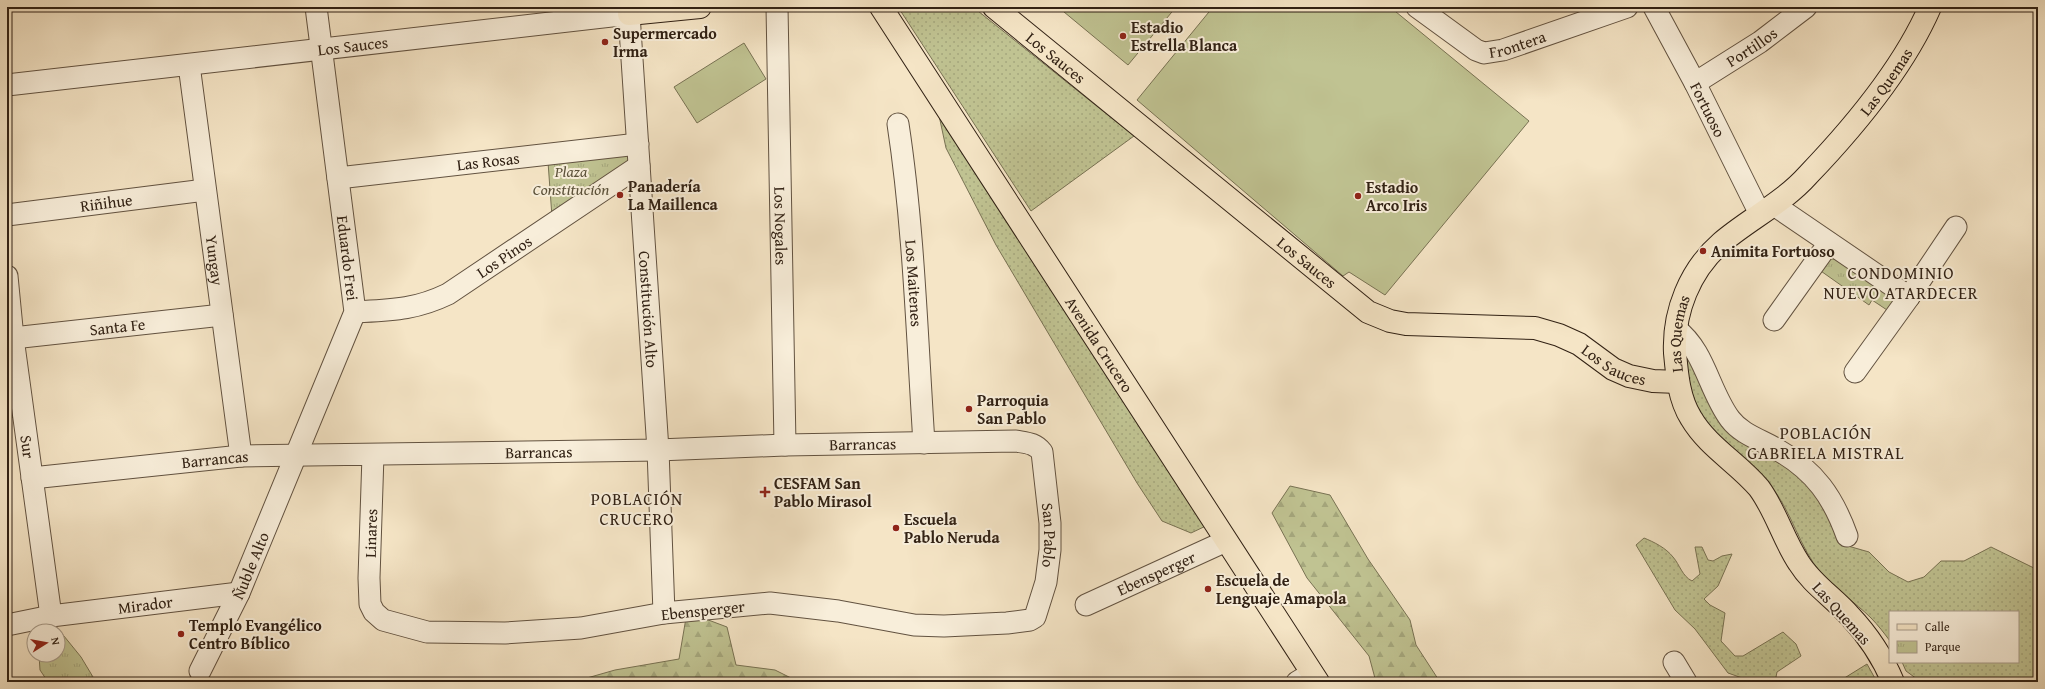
<svg xmlns="http://www.w3.org/2000/svg" width="2045" height="689" viewBox="0 0 2045 689" font-family="'Gentium Book Plus',serif">
	<style>
		.grass { fill: url(#grass-dots); stroke: #787253 }
		.forest { fill: url(#forest-firs); stroke: #787253 }
		.park { fill: url(#park-tufts); stroke: #787253 }
		.pitch { fill: #c0c392; stroke: #787253 }
		.lines { fill: none; stroke-linecap: round; stroke-linejoin: round }
		.minor-casing { stroke: #625240; stroke-width: 23 }
		.major-casing { stroke: #312114; stroke-width: 24 }
		.minor { stroke: #f8eeda; stroke-width: 21 }
		.major { stroke: #f5e5c6; stroke-width: 22 }
		.poi-dot { fill: #8f2418; stroke: #f8eeda; stroke-width: 1.5 }
		.labels { text-anchor: middle; dominant-baseline: central; stroke-width: 4; stroke-linejoin: round; paint-order: stroke }
		.poi-label { font-size: 16px; font-weight: bold; fill: #312114; stroke: #f8eeda; text-anchor: start }
		.street-label { font-size: 16px; fill: #312114; stroke: #f8eeda }
		.park-label { font-size: 16px; font-style: italic; fill: #5c523a; stroke: #f8eeda }
		.neighbourhood-label { font-size: 17px; letter-spacing: 1px; fill: #312114; stroke: #f8eeda }
	</style>
	<defs>
		<pattern id="grass-dots" width="8" height="8" patternUnits="userSpaceOnUse"><rect width="8" height="8" fill="#c0c392"/><path d="M2 2h.1M6 6h.1" fill="none" stroke="#a5a77d" stroke-width="1.8" stroke-linecap="round"/></pattern>
		<pattern id="forest-firs" width="22" height="20" patternUnits="userSpaceOnUse"><rect width="22" height="20" fill="#c0c392"/><path d="M5 1l3.5 6h-7zM16 11l3.5 6h-7z" fill="#a5a77d"/></pattern>
		<pattern id="park-tufts" width="24" height="20" patternUnits="userSpaceOnUse"><rect width="24" height="20" fill="#c0c392"/><path d="M3 7l-1-3M5 7V3M7 7l1-3M15 17l-1-3M17 17v-4M19 17l1-3" fill="none" stroke="#a5a77d"/></pattern>
	</defs>
	<rect width="100%" height="100%" fill="#f5e5c6"/>
	<filter id="stains"><feTurbulence type="fractalNoise" baseFrequency=".005" numOctaves="4"/><feColorMatrix values="0 0 0 0 .2 0 0 0 0 .09 0 0 0 0 .02 0 0 0 .5 -.17"/></filter>
	<radialGradient id="worn" r=".72"><stop offset=".6" stop-color="#630" stop-opacity="0"/><stop offset="1" stop-color="#630" stop-opacity=".3"/></radialGradient>
	<g class="grass">
		<path d="M898 7H973L1134 136 1031 211Z"/>
		<path d="M935 97 1210 524 1191 533 1162 521 1137 483 996 245 946 148Z"/>
		<path d="M1686 353 1702 374 1790 469 1811 487 1823 505 1841 544 1869 552 1889 572 1908 582 1924 577 1941 561H1964L1991 547 2038 570V682H1921L1906 671 1902 662H2018V612H1890V641C1884 633 1878 625 1871 618 1855 602 1835 590 1821 573 1799 547 1792 512 1771 486 1755 465 1732 451 1714 432 1694 411 1687 381 1686 353Z"/>
		<path d="M1644 538C1654 542 1666 548 1673 557 1680 565 1682 576 1692 581L1700 574 1695 547H1702L1708 560 1713 561 1722 556 1732 554 1718 586 1704 599 1710 605 1725 613 1721 641 1735 656H1743L1783 632 1796 644 1801 656 1777 672 1775 682H1747L1745 679 1728 673 1695 629 1675 610 1636 545Z"/>
		<path d="M1867 664 1877 682H1838Z"/>
	</g>
	<g class="forest">
		<path d="M1290 486 1330 495 1368 559 1410 620 1416 645 1440 682H1376L1369 656 1307 578 1272 513Z"/>
		<path d="M687 612 727 627 736 665 775 670 799 682H585L587 678 615 670 679 659Z"/>
	</g>
	<g class="park">
		<path d="M628 150 629 166 552 217 548 162Z"/>
		<path d="M1827 259H1835L1895 299 1890 312 1872 300 1869 305 1818 269Z"/>
		<path d="M7 360 15 417 7 418Z"/>
		<path d="M55 625 81 657 96 682H48L40 670 39 655H58V631H37L36 629Z"/>
	</g>
	<g class="pitch">
		<path d="M1058 7H1176L1128 65Z"/>
		<path d="M1213 7H1390L1529 121 1385 295 1349 272 1343 276 1137 100Z"/>
		<path d="M744 43 766 79 697 123 674 87Z"/>
	</g>
	<g class="lines">
		<defs>
			<g id="minor">
				<path id="s1" d="M777 7 785 445"/>
				<path id="s2" d="M1417 7 1476 50 1484 53 1503 50 1627 7"/>
				<path id="s3" d="M1654 7 1695 83 1760 214"/>
				<path id="s4" d="M189 65 241 456"/>
				<path id="s5" d="M1695 83 1760 42 1806 7"/>
				<path id="s6" d="M7 85 629 14 658 450 664 613"/>
				<path id="s7" d="M898 124C914 229 917 337 924 443"/>
				<path id="s8" d="M338 178 638 144"/>
				<path d="M1774 205 1909 297"/>
				<path id="s9" d="M7 215 205 190"/>
				<path id="s10" d="M7 276 13 338 51 616"/>
				<path id="s11" d="M355 312C391 310 415 310 448 294L639 166"/>
				<path d="M1774 320 1829 243"/>
				<path d="M1676 329C1705 351 1709 391 1730 419 1742 435 1762 440 1778 450 1815 471 1833 497 1847 536"/>
				<path id="s12" d="M13 338 222 315"/>
				<path d="M1855 372 1909 297 1956 227"/>
				<path id="s13" d="M32 478 241 456 658 450 785 445 1016 441C1027 443 1035 443 1042 452L1050 523V550L1046 582 1035 617 1030 620 1007 623 944 626 914 625 838 611 770 603 664 613 581 628 505 633 427 632 383 620 374 612 370 604 369 578 373 455"/>
				<path id="s14" d="M1086 605 1226 541"/>
				<path id="s15" d="M7 625 51 616 239 593"/>
				<path d="M1674 662 1686 682"/>
				<path id="s16" d="M200 671 239 593 355 312 316 7"/>
				<path d="M1297 682 1312 673"/>
			</g>
			<g id="major">
				<path d="M629 7V14L700 7"/>
				<path id="s17" d="M881 7 1318 682"/>
				<path id="s18" d="M994 7 1368 312 1390 321 1406 324 1535 328 1559 335 1579 344 1613 369 1629 376 1653 381 1678 382"/>
				<path id="s19" d="M1893 682C1883 658 1867 634 1849 615 1833 597 1812 584 1799 563 1783 539 1776 511 1759 488 1738 463 1708 447 1691 418 1679 399 1677 375 1675 353 1673 312 1690 270 1721 243 1749 219 1783 203 1808 175 1854 127 1903 69 1930 7"/>
			</g>
		</defs>
		<use href="#minor" class="minor-casing"/>
		<use href="#major" class="major-casing"/>
		<use href="#minor" class="minor"/>
		<use href="#major" class="major"/>
	</g>
	<g class="poi-dot">
		<circle cx="1123" cy="36" r="4"/>
		<circle cx="605" cy="42" r="4"/>
		<circle cx="620" cy="195" r="4"/>
		<circle cx="1358" cy="196" r="4"/>
		<circle cx="1703" cy="251" r="4"/>
		<circle cx="969" cy="409" r="4"/>
		<path d="M763 486h4v4h4v4h-4v4h-4v-4h-4v-4h4z"/>
		<circle cx="896" cy="528" r="4"/>
		<circle cx="1208" cy="589" r="4"/>
		<circle cx="181" cy="634" r="4"/>
	</g>
	<g class="labels">
		<g class="poi-label">
			<text x="1131" y="27">Estadio<tspan x="1131" dy="18">Estrella Blanca</tspan></text>
			<text x="613" y="33">Supermercado<tspan x="613" dy="18">Irma</tspan></text>
			<text x="628" y="186">Panadería<tspan x="628" dy="18">La Maillenca</tspan></text>
			<text x="1366" y="187">Estadio<tspan x="1366" dy="18">Arco Iris</tspan></text>
			<text x="1711" y="251">Animita Fortuoso</text>
			<text x="977" y="400">Parroquia<tspan x="977" dy="18">San Pablo</tspan></text>
			<text x="774" y="483">CESFAM San<tspan x="774" dy="18">Pablo Mirasol</tspan></text>
			<text x="904" y="519">Escuela<tspan x="904" dy="18">Pablo Neruda</tspan></text>
			<text x="1216" y="580">Escuela de<tspan x="1216" dy="18">Lenguaje Amapola</tspan></text>
			<text x="189" y="625">Templo Evangélico<tspan x="189" dy="18">Centro Bíblico</tspan></text>
		</g>
		<g class="street-label">
			<text stroke="none"><textPath href="#s2" startOffset="116">Frontera</textPath></text>
			<text stroke="none"><textPath href="#s6" startOffset="348">Los Sauces</textPath></text>
			<text stroke="none"><textPath href="#s5" startOffset="67">Portillos</textPath></text>
			<text stroke="none"><textPath href="#s18" startOffset="80">Los Sauces</textPath></text>
			<text stroke="none"><textPath href="#s19" startOffset="759">Las Quemas</textPath></text>
			<text stroke="none"><textPath href="#s3" startOffset="116">Fortuoso</textPath></text>
			<text stroke="none"><textPath href="#s8" startOffset="151">Las Rosas</textPath></text>
			<text stroke="none"><textPath href="#s9" startOffset="100">Riñihue</textPath></text>
			<text stroke="none"><textPath href="#s1" startOffset="219">Los Nogales</textPath></text>
			<text stroke="none"><textPath href="#s11" startOffset="163">Los Pinos</textPath></text>
			<text transform="translate(348 258) rotate(83)">Eduardo Frei</text>
			<text stroke="none"><textPath href="#s4" startOffset="197">Yungay</textPath></text>
			<text stroke="none"><textPath href="#s18" startOffset="404">Los Sauces</textPath></text>
			<text stroke="none"><textPath href="#s7" startOffset="160">Los Maitenes</textPath></text>
			<text stroke="none"><textPath href="#s6" startOffset="922">Constitución Alto</textPath></text>
			<text stroke="none"><textPath href="#s12" startOffset="105">Santa Fe</textPath></text>
			<text stroke="none"><textPath href="#s19" startOffset="423">Las Quemas</textPath></text>
			<text stroke="none"><textPath href="#s17" startOffset="402">Avenida Crucero</textPath></text>
			<text stroke="none"><textPath href="#s18" startOffset="740">Los Sauces</textPath></text>
			<text stroke="none"><textPath href="#s13" startOffset="832">Barrancas</textPath></text>
			<text stroke="none"><textPath href="#s10" startOffset="172">Sur</textPath></text>
			<text stroke="none"><textPath href="#s13" startOffset="508">Barrancas</textPath></text>
			<text stroke="none"><textPath href="#s13" startOffset="184">Barrancas</textPath></text>
			<text stroke="none"><textPath href="#s13" startOffset="1932">Linares</textPath></text>
			<text stroke="none"><textPath href="#s13" startOffset="1098">San Pablo</textPath></text>
			<text stroke="none"><textPath href="#s16" startOffset="117">Ñuble Alto</textPath></text>
			<text stroke="none"><textPath href="#s14" startOffset="77">Ebensperger</textPath></text>
			<text stroke="none"><textPath href="#s15" startOffset="140">Mirador</textPath></text>
			<text transform="translate(703 610) rotate(-6)">Ebensperger</text>
			<text transform="translate(1842 613) rotate(48)">Las Quemas</text>
		</g>
		<g class="park-label">
			<text x="571" y="171">Plaza<tspan x="571" dy="18">Constitución</tspan></text>
		</g>
		<g class="neighbourhood-label">
			<text x="1901" y="272">CONDOMINIO<tspan x="1901" dy="20">NUEVO ATARDECER</tspan></text>
			<text x="1826" y="432">POBLACIÓN<tspan x="1826" dy="20">GABRIELA MISTRAL</tspan></text>
			<text x="637" y="498">POBLACIÓN<tspan x="637" dy="20">CRUCERO</tspan></text>
		</g>
	</g>
	<rect width="2045" height="689" fill="none" stroke="#f5e5c6" stroke-width="24"/>
	<rect x="8" y="8" width="2029" height="673" fill="none" stroke="#312114" stroke-width="2"/>
	<rect x="12" y="12" width="2021" height="665" fill="none" stroke="#312114"/>
	<rect x="1889" y="611" width="130" height="52" fill="#f8eeda" stroke="#a89c8b"/>
	<rect x="1897" y="624" width="20" height="6" fill="#f5e5c6" stroke="#a89c8b"/>
	<text x="1925" y="631" font-size="12" fill="#312114">Calle</text>
	<rect x="1897" y="641" width="20" height="12" fill="url(#park-tufts)" stroke="#a89c8b"/>
	<text x="1925" y="651" font-size="12" fill="#312114">Parque</text>
	<g transform="translate(46 643) rotate(79)"><circle r="19" fill="#f8eeda" stroke="#a89c8b"/>
	<path d="M0-3L7 15L0 10L-7 15Z" fill="#8f2418"/>
	<text y="-6" font-size="11" font-weight="bold" text-anchor="middle" fill="#312114">N</text>
	</g>
	<rect width="100%" height="100%" filter="url(#stains)"/>
	<rect width="100%" height="100%" fill="url(#worn)"/>
</svg>
